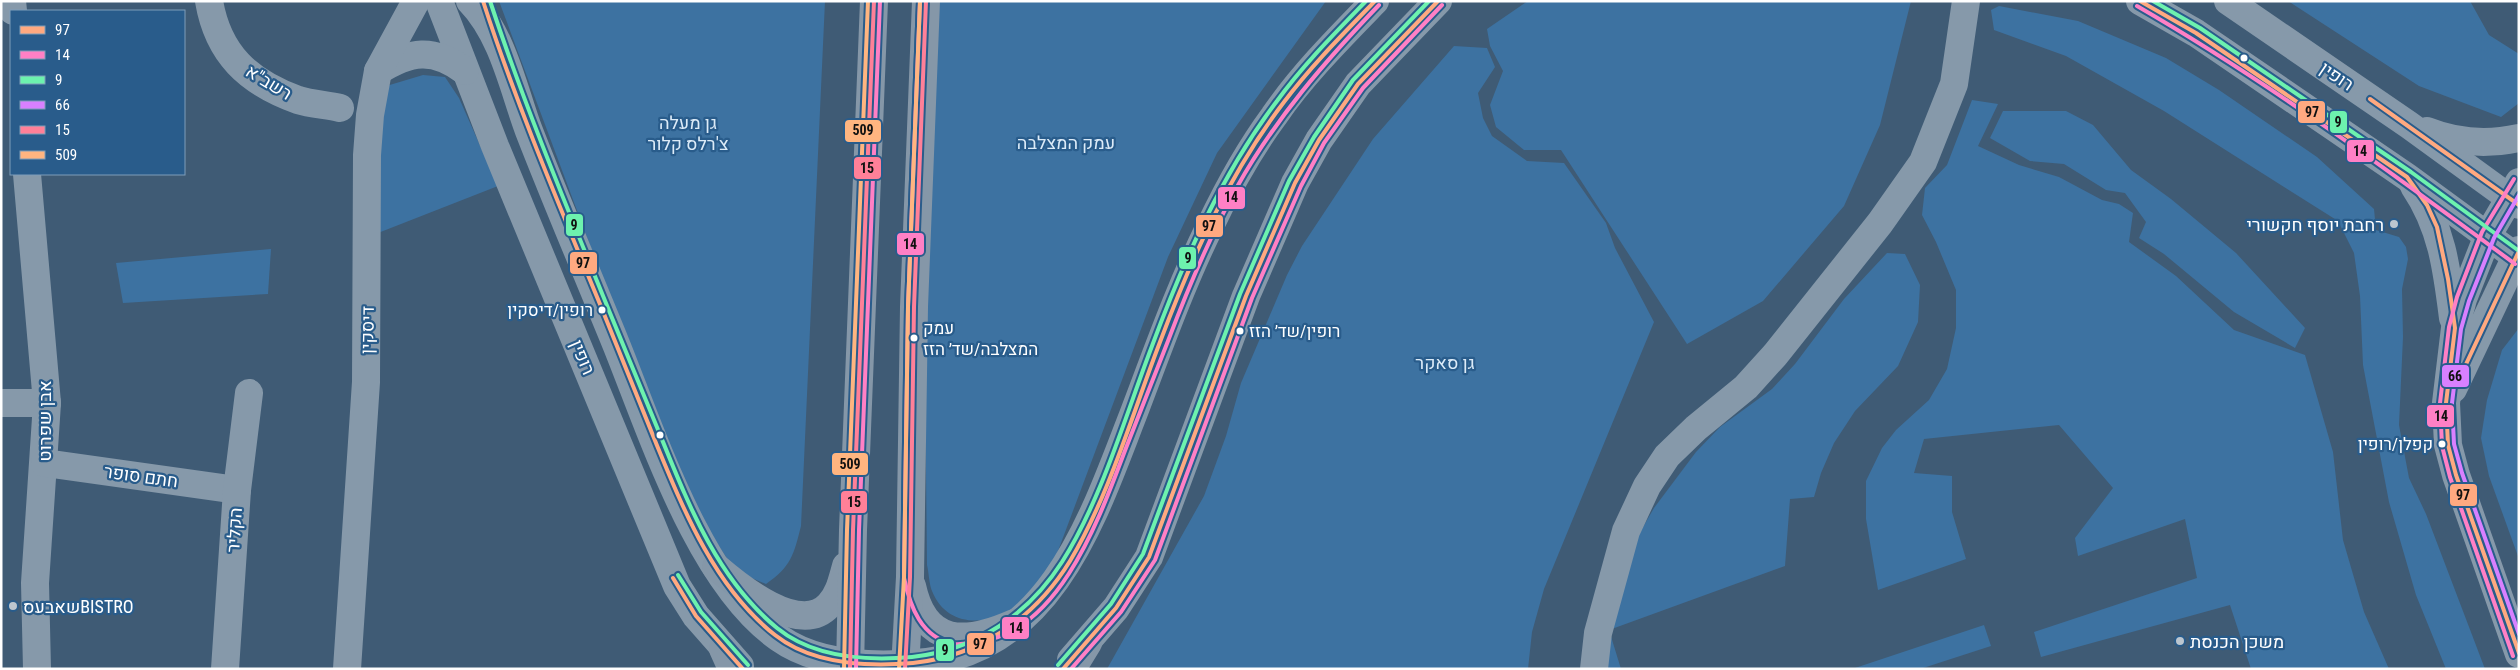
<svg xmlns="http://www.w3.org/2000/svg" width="2520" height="670" viewBox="0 0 2520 670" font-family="'Roboto Condensed',Heebo,sans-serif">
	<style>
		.green { fill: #3d72a1 }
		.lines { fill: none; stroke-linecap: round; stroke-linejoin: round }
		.minor { stroke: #8699aa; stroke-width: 28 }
		.major { stroke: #8597a8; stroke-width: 28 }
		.bus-1-casing { stroke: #295c8b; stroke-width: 8 }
		.bus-2-casing { stroke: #295c8b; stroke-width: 8 }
		.bus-3-casing { stroke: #295c8b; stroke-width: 8 }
		.bus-4-casing { stroke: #295c8b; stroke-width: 8 }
		.bus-5-casing { stroke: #295c8b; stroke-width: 8 }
		.bus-6-casing { stroke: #295c8b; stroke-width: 8 }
		.bus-1 { stroke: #ffa980; stroke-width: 4 }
		.bus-2 { stroke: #ff80c5; stroke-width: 4 }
		.bus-3 { stroke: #6df2ae; stroke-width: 4 }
		.bus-4 { stroke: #d880ff; stroke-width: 4 }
		.bus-5 { stroke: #ff8098; stroke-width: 4 }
		.bus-6 { stroke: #ffb580; stroke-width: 4 }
		.bus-dot { fill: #fff; stroke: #295c8b; stroke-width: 2 }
		.poi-dot { fill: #bcc6cf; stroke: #295c8b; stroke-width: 2 }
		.labels { text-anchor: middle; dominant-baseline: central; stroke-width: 4.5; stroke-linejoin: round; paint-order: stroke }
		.bus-label { font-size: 17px; fill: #fff; stroke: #295c8b; text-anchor: end }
		.street-label { font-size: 18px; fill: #fff; stroke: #295c8b }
		.park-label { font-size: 18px; fill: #dcebf8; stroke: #295c8b }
		.poi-label { font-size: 18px; fill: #fff; stroke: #295c8b; text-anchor: start }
		.line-badge { stroke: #295c8b; stroke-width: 2 }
		.pale-badge-label { font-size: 14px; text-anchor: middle; font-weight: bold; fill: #111 }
	</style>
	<rect width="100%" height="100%" fill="#3f5b75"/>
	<g class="green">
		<path d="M499 1H825L801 526C794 554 791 567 766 584L735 571 690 501 620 326Z"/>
		<path d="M930 1H1326L1217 153 1168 257 1055 559C1045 573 1035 591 1022 602 995 626 948 631 932 591 929 584 929 573 927 565L924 283Z"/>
		<path d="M1528 1H1911L1880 125 1844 206 1763 301 1687 344 1561 150H1524L1496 127 1490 105 1503 71 1490 46 1487 29Z"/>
		<path d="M2288 1H2470L2489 35 2519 54V103L2501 117 2419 86Z"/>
		<path d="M1999 6 2078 21 2166 58 2219 90 2317 157 2374 209 2376 230 2399 237 2406 247 2408 259 2402 289 2403 337 2399 425 2409 478 2426 514 2485 669H2446L2416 595 2389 502 2363 365 2360 296 2354 253 2338 221 2164 111 2066 56 1994 30 1991 10Z"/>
		<path d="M1454 46 1487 48 1495 67 1478 93 1483 118 1492 136 1527 161 1564 163 1606 223 1615 248 1654 322 1544 589 1532 632 1528 669H1107L1204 496 1226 436 1241 383 1287 275 1302 246 1373 139Z"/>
		<path d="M423 75 445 77 459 98 498 186 378 233 376 136 383 87Z"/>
		<path d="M1972 100 1998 104 1978 146 2019 165 2059 177 2102 200 2119 204 2133 213 2129 242 2176 276 2234 330 2305 355 2333 452 2343 540 2364 612 2389 669H2251L2230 605 2041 657 2034 632 2197 578 2185 519 2078 556 2075 538 2113 488 2059 425 1924 439 1914 473 1952 476V512L1966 559 1878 590 1866 519V481L1882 448 1896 430 1929 400 1947 369 1956 328V290L1936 242 1922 215 1925 188 1947 165Z"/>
		<path d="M2003 111H2066L2093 125 2131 170 2171 199 2236 253 2305 328 2295 348 2234 312 2164 254 2139 238 2146 222 2125 193 2106 190 2064 164 2030 161 1990 138Z"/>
		<path d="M271 249 268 294 123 303 116 263Z"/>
		<path d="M1887 253 1905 254 1920 285 1918 322 1898 366 1855 411 1834 443 1821 473 1814 497 1790 499 1785 566 1609 630 1621 669H1598L1632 546 1654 508 1696 452 1720 427 1772 389 1795 364 1844 299Z"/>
		<path d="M2519 328V559L2489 476 2481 438 2487 400 2502 350Z"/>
		<path d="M1984 625 1991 646 1920 669H1852Z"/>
	</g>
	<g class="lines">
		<g class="minor">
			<path d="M12 1 13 11"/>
			<path d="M209 1C218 54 248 82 298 100 311 104 327 105 340 108"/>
			<path d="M439 1 495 146 677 586 696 616 740 666"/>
			<path d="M470 1C503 35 513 88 529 131 557 203 587 273 616 344 652 433 699 582 779 638 820 667 879 667 927 662 1052 647 1094 515 1133 415 1157 352 1180 287 1210 226 1228 188 1249 150 1274 116 1302 75 1340 37 1375 1"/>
			<path d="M2140 1 2196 33 2407 177 2519 259"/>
			<path d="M2228 1 2409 125 2519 205"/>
			<path d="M378 71C410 51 433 47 465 71"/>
			<path d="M2427 131C2457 143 2487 145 2519 138"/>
			<path d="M27 174 47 403 35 583 37 669"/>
			<path d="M2519 182 2488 235 2463 299 2455 328 2446 403 2448 445 2456 475 2519 654"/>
			<path d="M2414 186C2442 227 2447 270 2453 318"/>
			<path d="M2453 389 2519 250"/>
			<path d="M1 403H47"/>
			<path d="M45 463 237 490"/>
			<path d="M1071 660 1116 608 1149 557 1246 296 1295 183 1319 140 1358 84 1438 1"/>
			<path d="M225 669 237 490 249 393"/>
			<path d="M347 669 366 382 367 155 370 115 378 71 416 1"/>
			<path d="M1594 669 1598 633 1626 531 1647 486 1667 456 1696 428 1746 387 1775 355 1880 223 1923 162 1954 84 1966 1"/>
		</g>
		<g class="major">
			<path d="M716 567C738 586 800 637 829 605 839 595 842 580 846 566"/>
			<path d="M912 586C925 647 966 644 1014 623"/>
			<path d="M723 649 732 669"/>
			<path d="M850 669 853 530 874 1"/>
			<path d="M905 669 910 577 914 307 926 1"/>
			<path d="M1072 669 1088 643"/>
		</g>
		<defs>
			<g id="bus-1">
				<path d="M483 1C517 106 560 207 602 309 620 354 638 398 656 443 684 511 715 588 775 635 813 665 867 667 913 663 980 656 1035 618 1070 561 1109 496 1133 412 1160 342 1192 257 1229 174 1284 102 1311 66 1343 34 1375 1"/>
				<path d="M2140 1 2196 33 2407 177 2427 205 2437 227 2448 279 2455 328 2446 403 2448 445 2456 475 2519 653"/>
				<path d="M2370 99 2519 205"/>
				<path d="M2460 377 2519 251"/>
				<path d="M673 578 696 616 743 669"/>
				<path d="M1063 669 1116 608 1149 557 1246 296 1295 183 1319 140 1358 84 1438 1"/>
			</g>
			<g id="bus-2">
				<path d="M920 1 908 307 904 578C910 606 921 638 954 644 961 645 969 643 976 642 1060 634 1100 516 1126 448 1140 412 1154 377 1168 341 1188 288 1210 236 1237 187 1275 119 1326 60 1379 5"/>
				<path d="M2137 6C2269 82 2393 174 2515 264"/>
				<path d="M2513 656 2450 477 2442 446 2440 403 2449 327 2457 297 2482 232 2514 179"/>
				<path d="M856 669 859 530 880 1"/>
				<path d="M1071 669 1121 612 1155 560 1252 298 1301 186 1324 143 1363 88 1442 5"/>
			</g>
			<g id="bus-3">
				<path d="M490 1C525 107 568 210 610 313 627 354 644 396 661 437 689 506 718 580 777 628 814 658 867 661 912 657 976 650 1028 615 1062 562 1101 501 1126 414 1152 346 1184 260 1221 175 1277 101 1303 65 1335 33 1366 1"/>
				<path d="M2153 1 2200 28 2411 172 2519 251"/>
				<path d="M678 575 701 612 748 665"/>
				<path d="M1058 665 1111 604 1143 554 1240 294 1289 181 1314 137 1353 80 1429 1"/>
			</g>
			<path id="bus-4" d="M2519 195 2494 238 2469 301 2461 329 2452 403 2454 444 2462 473 2519 634"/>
			<g id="bus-5">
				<path d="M850 669 853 530 874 1"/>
				<path d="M905 669 910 577 914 307 926 1"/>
			</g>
			<g id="bus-6">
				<path d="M844 669 847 530 868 1"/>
				<path d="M899 669 904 577 908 307 920 1"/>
			</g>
		</defs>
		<use href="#bus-1" class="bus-1-casing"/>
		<use href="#bus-2" class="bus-2-casing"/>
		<use href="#bus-3" class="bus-3-casing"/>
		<use href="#bus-4" class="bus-4-casing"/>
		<use href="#bus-5" class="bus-5-casing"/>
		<use href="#bus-6" class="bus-6-casing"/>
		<use href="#bus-1" class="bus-1"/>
		<use href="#bus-2" class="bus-2"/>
		<use href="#bus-3" class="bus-3"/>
		<use href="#bus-4" class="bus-4"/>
		<use href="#bus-5" class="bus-5"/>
		<use href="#bus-6" class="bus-6"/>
	</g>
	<g class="bus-dot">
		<circle cx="2244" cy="58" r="4.5"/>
		<circle cx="602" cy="310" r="4.5"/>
		<circle cx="1240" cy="331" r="4.5"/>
		<circle cx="914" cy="338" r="4.5"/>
		<circle cx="660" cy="435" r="4.5"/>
		<circle cx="2442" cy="444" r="4.5"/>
	</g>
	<g class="poi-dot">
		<circle cx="2394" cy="224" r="5"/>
		<circle cx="13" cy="606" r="5"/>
		<circle cx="2180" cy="641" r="5"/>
	</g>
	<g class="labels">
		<g class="bus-label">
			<text x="593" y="310">רופין/דיסקין</text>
			<text x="923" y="328" text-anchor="start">עמק<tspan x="923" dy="21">המצלבה/שד׳ הזז</tspan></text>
			<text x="1249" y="331" text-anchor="start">רופין/שד׳ הזז</text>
			<text x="2433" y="444">קפלן/רופין</text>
		</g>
		<g class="street-label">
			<text transform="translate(2337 76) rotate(34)">רופין</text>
			<text transform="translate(269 82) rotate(31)">רשב"א</text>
			<text transform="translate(367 330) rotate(-89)">דיסקין</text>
			<text transform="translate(583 357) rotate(67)">רופין</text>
			<text transform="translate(44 421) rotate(-90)">אבן שפרוט</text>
			<text transform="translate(141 476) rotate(8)">חתם סופר</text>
			<text transform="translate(234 530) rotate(-86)">הקליר</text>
		</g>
		<g class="park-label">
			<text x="688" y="122">גן מעלה<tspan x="688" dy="21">צ'רלס קלור</tspan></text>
			<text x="1066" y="142">עמק המצלבה</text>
			<text x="1445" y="362">גן סאקר</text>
		</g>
		<g class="poi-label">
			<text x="2384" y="224" text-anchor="end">רחבת יוסף חקשורי</text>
			<text x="23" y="606">שאבעסBISTRO</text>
			<text x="2190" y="641">משכן הכנסת</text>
		</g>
	</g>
	<g class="line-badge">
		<rect x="2297" y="100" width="29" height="24" rx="5" fill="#ffa980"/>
		<rect x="2329" y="110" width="19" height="24" rx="5" fill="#6df2ae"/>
		<rect x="844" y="119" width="38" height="24" rx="5" fill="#ffb580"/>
		<rect x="2346" y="139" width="29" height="24" rx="5" fill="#ff80c5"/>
		<rect x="853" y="156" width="29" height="24" rx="5" fill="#ff8098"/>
		<rect x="1217" y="186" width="29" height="24" rx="5" fill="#ff80c5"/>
		<rect x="565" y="213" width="19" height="24" rx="5" fill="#6df2ae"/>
		<rect x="1195" y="214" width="29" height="24" rx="5" fill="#ffa980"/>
		<rect x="896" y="232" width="29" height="24" rx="5" fill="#ff80c5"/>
		<rect x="1178" y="246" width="19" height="24" rx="5" fill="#6df2ae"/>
		<rect x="569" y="251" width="29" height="24" rx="5" fill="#ffa980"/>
		<rect x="2441" y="364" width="29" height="24" rx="5" fill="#d880ff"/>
		<rect x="2426" y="404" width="29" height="24" rx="5" fill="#ff80c5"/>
		<rect x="831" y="452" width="38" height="24" rx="5" fill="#ffb580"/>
		<rect x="2449" y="483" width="29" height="24" rx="5" fill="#ffa980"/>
		<rect x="840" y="490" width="28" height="24" rx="5" fill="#ff8098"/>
		<rect x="1001" y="616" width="29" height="24" rx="5" fill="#ff80c5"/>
		<rect x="966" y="632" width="29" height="24" rx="5" fill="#ffa980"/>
		<rect x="935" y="638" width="20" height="24" rx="5" fill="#6df2ae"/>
	</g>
	<g class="pale-badge-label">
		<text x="2312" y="117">97</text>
		<text x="2338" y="127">9</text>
		<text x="863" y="135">509</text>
		<text x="2360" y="156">14</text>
		<text x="867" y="173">15</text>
		<text x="1231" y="202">14</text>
		<text x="574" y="230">9</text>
		<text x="1209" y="231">97</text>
		<text x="910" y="249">14</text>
		<text x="1188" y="263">9</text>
		<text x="583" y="268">97</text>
		<text x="2455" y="381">66</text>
		<text x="2441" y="421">14</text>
		<text x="850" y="469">509</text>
		<text x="2463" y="500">97</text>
		<text x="854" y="507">15</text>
		<text x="1016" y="633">14</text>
		<text x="980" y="649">97</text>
		<text x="945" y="655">9</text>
	</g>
	<rect width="2520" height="670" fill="none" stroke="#ffffff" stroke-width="5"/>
	<rect x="10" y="10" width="175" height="165" fill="#295c8b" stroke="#7f9db9"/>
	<rect x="20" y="26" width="25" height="8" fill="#ffa980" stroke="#7f9db9"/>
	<text x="55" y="35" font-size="15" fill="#ffffff">97</text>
	<rect x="20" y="51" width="25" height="8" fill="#ff80c5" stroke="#7f9db9"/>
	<text x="55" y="60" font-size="15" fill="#ffffff">14</text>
	<rect x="20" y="76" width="25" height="8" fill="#6df2ae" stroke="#7f9db9"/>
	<text x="55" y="85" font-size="15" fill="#ffffff">9</text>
	<rect x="20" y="101" width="25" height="8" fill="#d880ff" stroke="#7f9db9"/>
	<text x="55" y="110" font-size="15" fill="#ffffff">66</text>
	<rect x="20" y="126" width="25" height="8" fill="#ff8098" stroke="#7f9db9"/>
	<text x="55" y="135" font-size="15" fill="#ffffff">15</text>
	<rect x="20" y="151" width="25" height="8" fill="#ffb580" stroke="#7f9db9"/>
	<text x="55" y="160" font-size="15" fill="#ffffff">509</text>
</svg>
